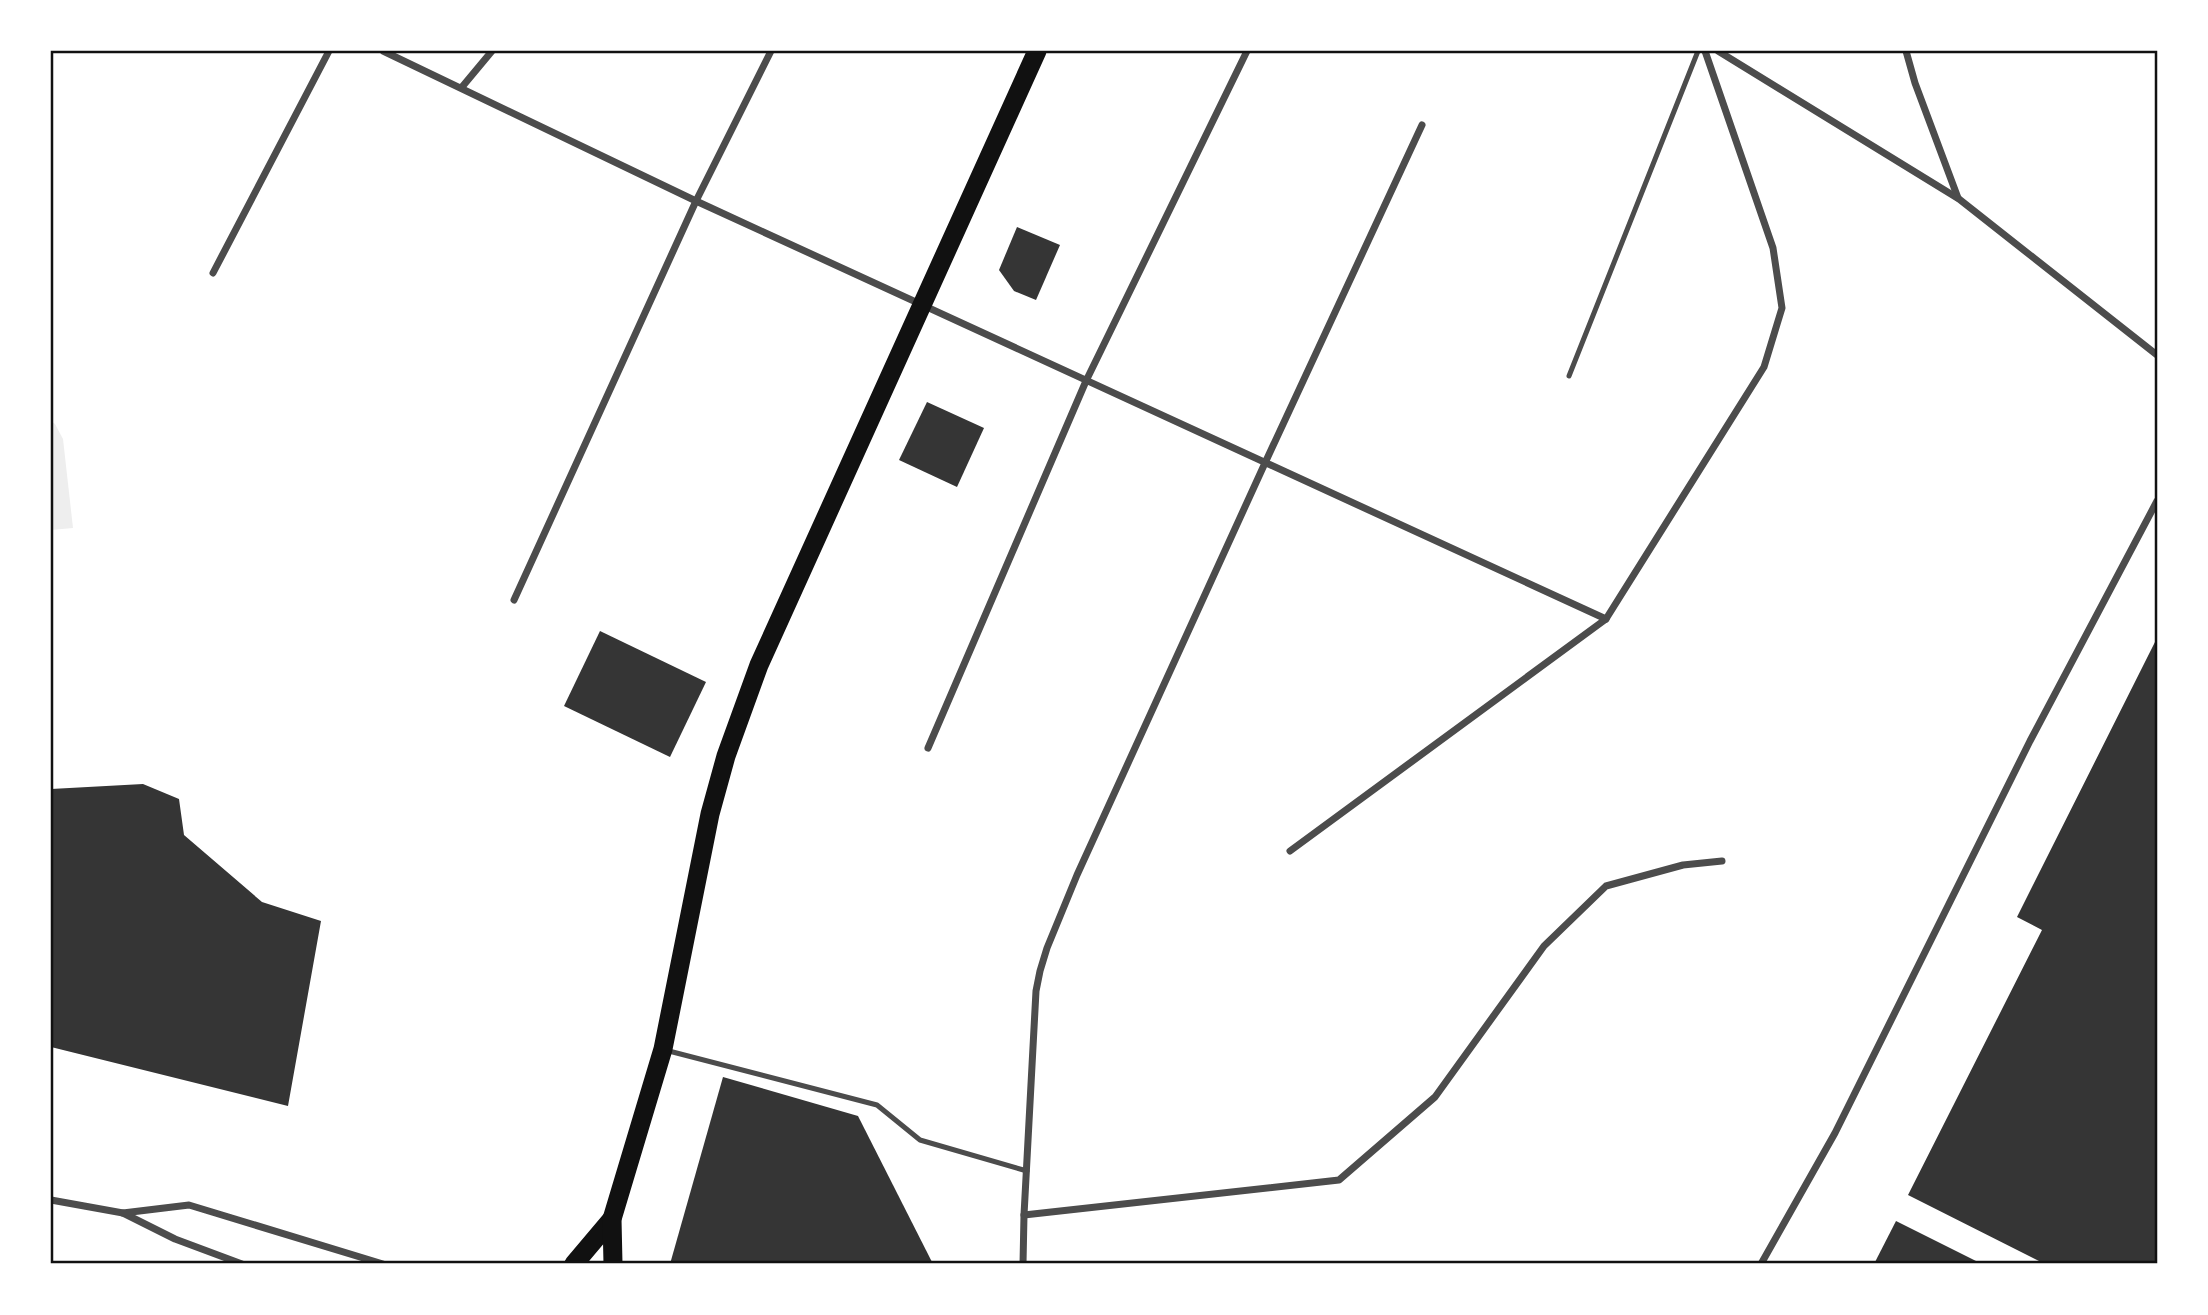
<svg xmlns="http://www.w3.org/2000/svg" width="2208" height="1315" viewBox="0 0 2208 1315" font-family="Lora,serif">
	<style>
		.green { fill: #eee }
		.building { fill: #353535 }
		.lines { fill: none; stroke-linecap: round; stroke-linejoin: round }
		.service { stroke: #4c4c4c; stroke-width: 5 }
		.minor { stroke: #4c4c4c; stroke-width: 7 }
		.trunk { stroke: #111; stroke-width: 19 }
		.neatline { fill: none; stroke: #111; stroke-width: 2.5 }
	</style>
	<rect width="100%" height="100%" fill="#fff"/>
	<path class="green" d="M51 421 55 424 63 439 73 528 51 530Z"/>
	<g class="building">
		<path d="M1017 227 1060 245 1036 300 1014 291 999 270Z"/>
		<path d="M927 402 984 428 957 487 899 460Z"/>
		<path d="M600 631 706 682 670 757 564 706Z"/>
		<path d="M2157 638V1264H2045L1908 1195 2042 930 2017 917Z"/>
		<path d="M143 784 179 799 184 835 262 902 321 921 288 1106 51 1047V789Z"/>
		<path d="M723 1077 858 1116 933 1264H670Z"/>
		<path d="M1896 1221 1982 1264H1874Z"/>
	</g>
	<g class="lines">
		<g class="service">
			<path d="M1569 376 1698 51"/>
			<path d="M665 1050 877 1105 920 1140 1027 1171"/>
		</g>
		<g class="minor">
			<path d="M383 51 696 201 1606 619"/>
			<path d="M1718 51 1959 199 2157 355"/>
			<path d="M1906 51 1915 83 1958 198"/>
			<path d="M462 87 492 51"/>
			<path d="M213 273 329 51"/>
			<path d="M514 600 696 201 771 51"/>
			<path d="M928 748 1086 381 1247 51"/>
			<path d="M1290 851 1606 619 1764 367 1782 308 1773 248 1705 51"/>
			<path d="M51 1200 123 1213 175 1239 242 1264"/>
			<path d="M123 1213 189 1205 383 1264"/>
			<path d="M1024 1215 1339 1180 1435 1097 1544 946 1606 886 1683 865 1722 861"/>
			<path d="M1023 1264 1024 1215 1036 991 1040 971 1047 948 1077 875 1265 463 1422 125"/>
			<path d="M1761 1264 1835 1133 2030 741 2157 501"/>
		</g>
		<g class="trunk">
			<path d="M574 1264 612 1219"/>
			<path d="M613 1264 612 1219 663 1049 710 814 726 756 759 665 1037 51"/>
		</g>
	</g>
	<rect width="2208" height="1315" fill="none" stroke="#ffffff" stroke-width="105"/>
	<rect x="52" y="52" width="2104" height="1210" class="neatline"/>
</svg>
